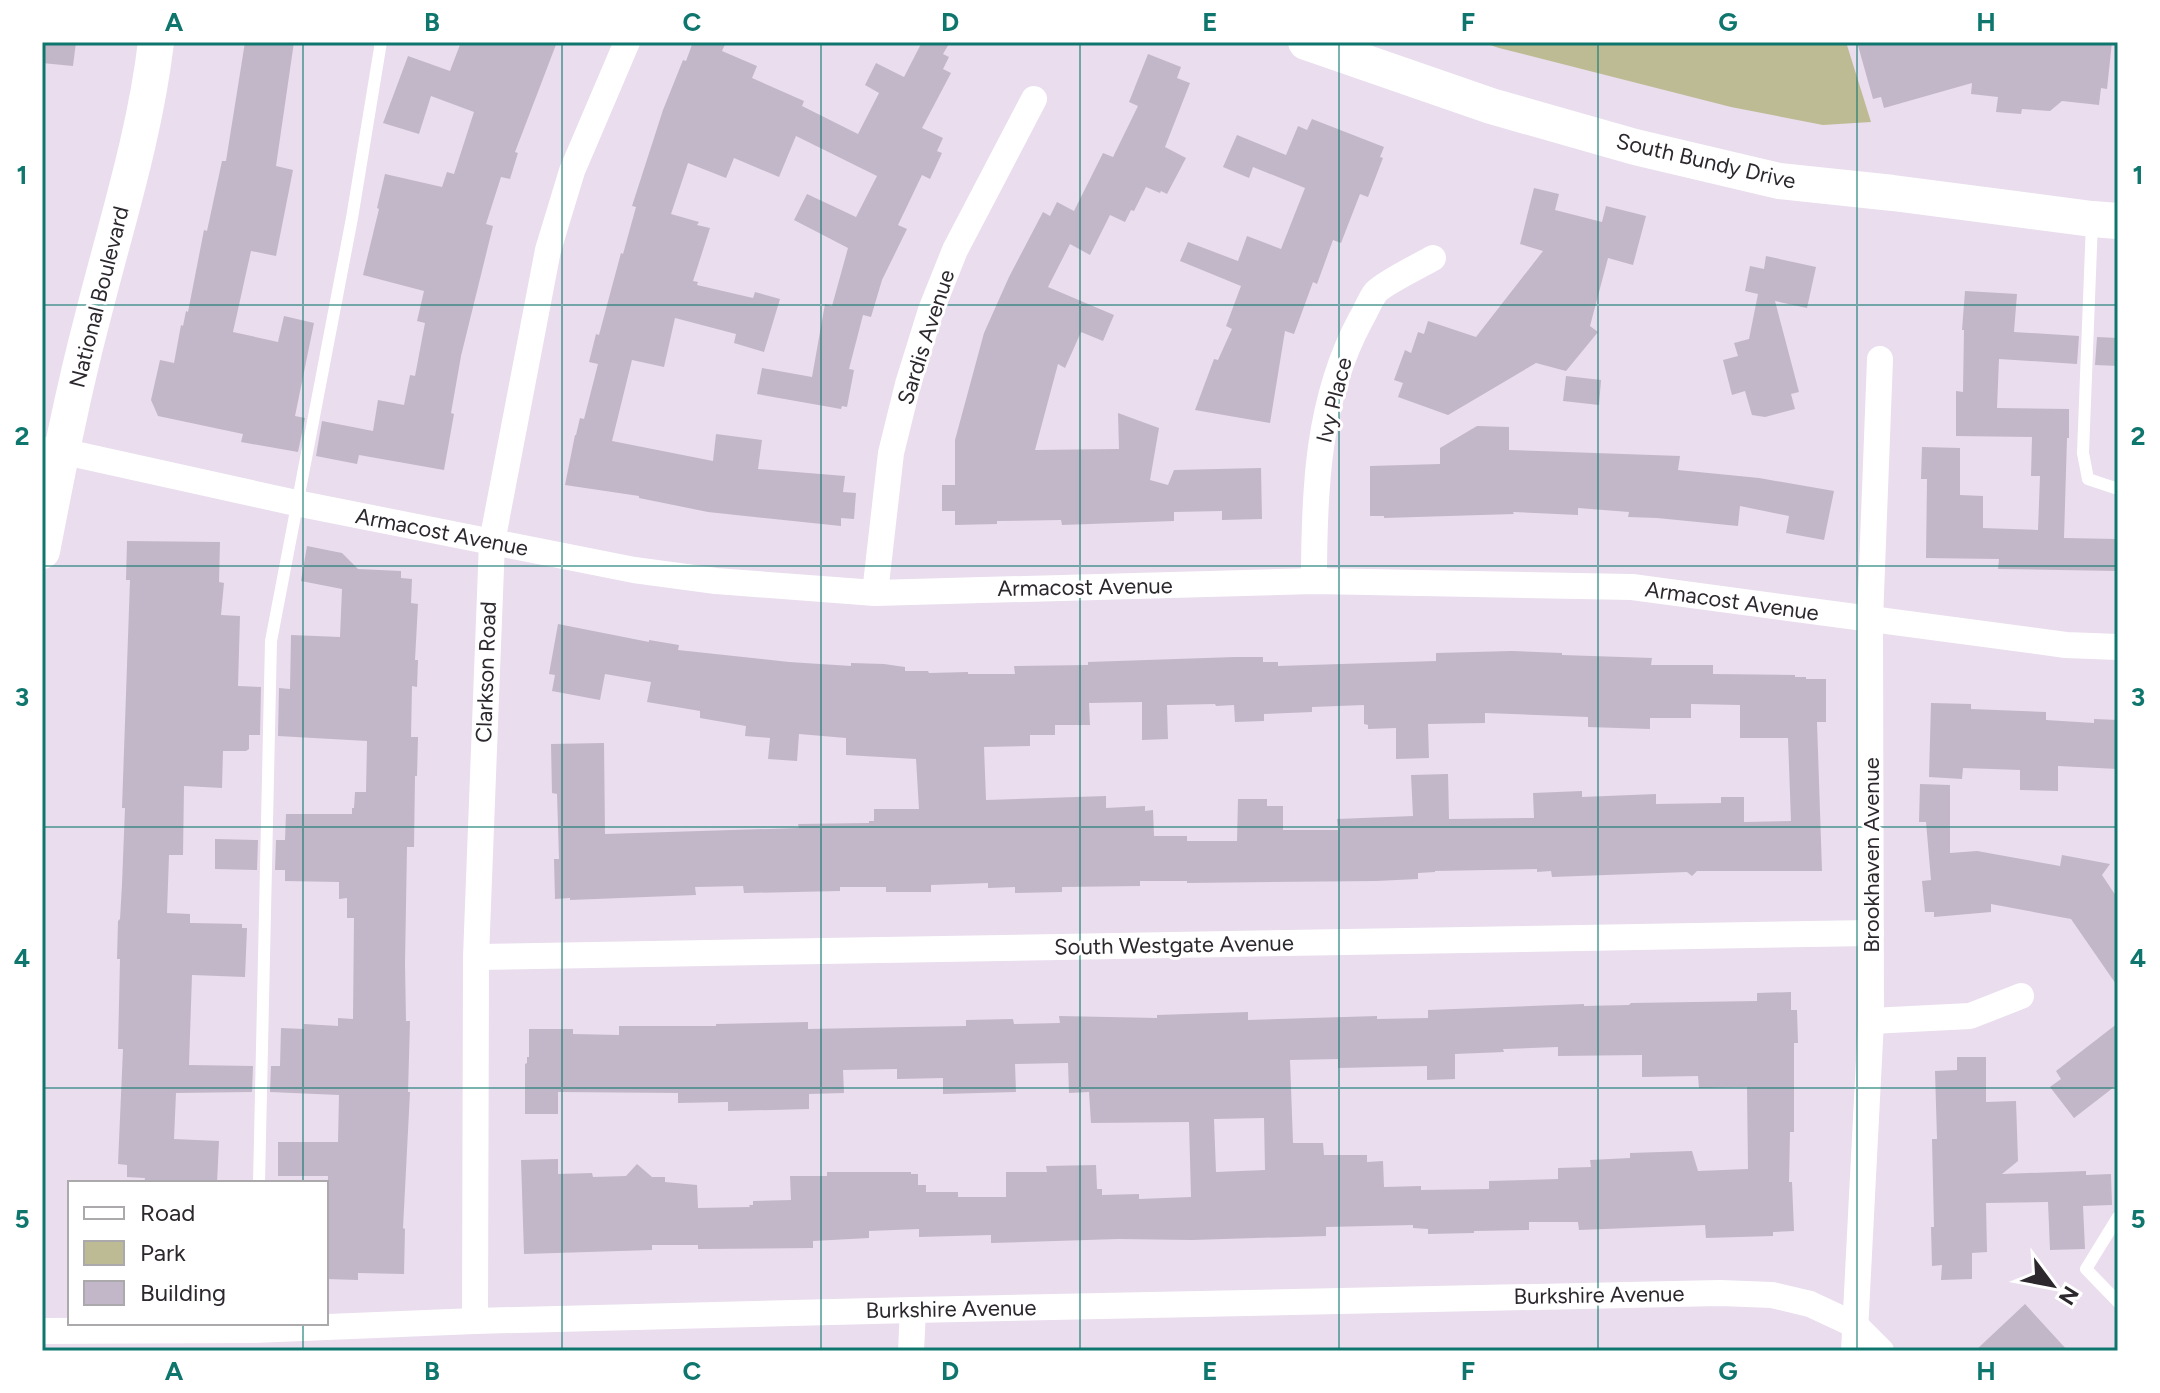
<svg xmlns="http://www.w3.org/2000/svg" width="2160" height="1393" viewBox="0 0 2160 1393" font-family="Figtree,sans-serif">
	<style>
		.green { fill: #bdbb93 }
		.building { fill: #c2b7c8; fill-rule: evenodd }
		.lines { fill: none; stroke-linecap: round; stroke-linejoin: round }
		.service { stroke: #fff; stroke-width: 12 }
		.minor { stroke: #fff; stroke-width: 26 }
		.secondary { stroke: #fff; stroke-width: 36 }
		.grid { fill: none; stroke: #0f766e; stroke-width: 2; stroke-opacity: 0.55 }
		.labels { text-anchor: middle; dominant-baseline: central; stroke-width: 6; stroke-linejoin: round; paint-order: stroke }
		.street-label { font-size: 22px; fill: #2c282e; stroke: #fff }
		.neatline { fill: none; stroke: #0f766e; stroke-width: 3 }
		.grid-label { font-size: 26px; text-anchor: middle; font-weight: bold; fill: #0f766e }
	</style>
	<rect width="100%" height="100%" fill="#e9ddee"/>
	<path class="green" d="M1481 42H1846L1871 122 1823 125 1731 107 1499 48Z"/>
	<g class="building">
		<path d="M42 42H76L73 66 42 63Z"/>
		<path d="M245 42H294L276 166 293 170 276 256 251 251 233 332 278 342 284 316 314 323 295 416 305 418 298 452 241 442 243 434 158 416 151 400 160 360 174 363 181 325 183 326 186 311 188 312 204 230 207 231 222 161H226Z"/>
		<path d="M461 42H557L515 152 518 153 510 179 501 177 486 224 493 226 461 356 451 413 454 414 444 470 359 455 357 464 316 456 322 421 373 431 378 400 404 405 410 375 415 376 425 323 417 321 424 291 363 275 379 209 377 208 385 174 442 187 447 172 454 174 474 112 431 96 419 134 383 123 408 56 450 71Z"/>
		<path d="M693 42H726L722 51 757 66 752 78 804 101 802 106 858 134 879 93 865 85 876 63 904 77 922 42H950L943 54 949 57 943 69 951 73 922 128 943 138 937 151 942 153 930 179 922 175 898 225 907 229 882 280 871 317 863 315 849 369 854 370 847 407 842 406 841 409 757 394 762 368 812 377 825 304 832 306 848 248 794 220 807 194 856 217 877 176 796 136 779 177 734 158 726 178 688 163 671 214 699 222 697 225 710 228 693 281 698 282 697 285 753 298 755 292 780 299 764 352 734 343 736 334 675 318 664 367 632 360 612 441 713 461 716 434 762 440 758 469 845 476 843 492 856 493 854 519 841 518V526L708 512 639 498V496L565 485 575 435H576L580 418 584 419 598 364 589 362 596 334 599 335 621 253 623 254 636 207 632 206 663 110 683 60 686 61Z"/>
		<path d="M1857 42H2112L2107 89 2101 88 2099 105 2062 101 2050 111 2022 109 2021 114 1996 112 1998 97 1971 94 1972 83 1884 108 1881 97 1873 99Z"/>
		<path d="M1148 54 1181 67 1177 78 1190 83 1165 147 1186 158 1167 194 1161 191 1160 193 1146 187 1134 211 1131 210 1125 222 1110 215 1090 255 1070 244 1048 287 1114 315 1103 341 1081 332 1065 368 1058 364 1035 450 1119 449 1118 413 1159 428 1150 480 1168 485 1174 470 1261 468 1262 519 1222 520V511L1174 512V521L1062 525 1061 520 997 521V524L955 525V511H942V485H955V440L984 333 1009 277 1043 212 1050 216 1057 202 1074 211 1103 153 1113 157 1138 106 1129 102Z"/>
		<path d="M1312 119 1384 147 1380 157 1383 158 1368 197 1360 194 1341 243 1333 240 1317 284 1313 282 1294 334 1285 331 1270 423 1195 410 1214 359 1218 360 1232 329 1226 326 1241 286 1180 261 1188 242 1238 261 1247 236 1281 249 1305 188 1253 167 1249 178 1223 167 1237 135 1286 155 1298 126 1307 130Z"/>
		<path d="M1534 188 1559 194 1555 210 1602 222 1606 206 1646 216 1633 265 1608 258 1590 326 1598 332 1566 371 1536 363 1448 415 1398 397 1403 383 1394 380 1405 350 1411 353 1418 332 1424 334 1428 321 1476 337 1543 251 1520 244Z"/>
		<path d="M1766 256 1816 267 1807 308 1775 301 1799 392 1791 394 1795 409 1765 417 1752 415 1745 391 1732 395 1723 360 1738 356 1734 343 1749 339 1758 294 1745 291 1750 266 1764 269Z"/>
		<path d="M1965 291 2017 294 2014 332 2079 336 2077 364 1999 359 1997 408 2069 409V438H2067L2064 538 2118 539V571L1998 569 1999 559 1926 558 1927 479H1921L1922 447 1960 448V495L1983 496V528L2038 530 2040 476H2031L2032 437 1956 436V391L1963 392 1964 330H1962Z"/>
		<path d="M2097 337 2118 338V366L2095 365Z"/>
		<path d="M1566 376 1601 380 1599 405 1563 401Z"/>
		<path d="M1477 426 1509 427V450L1680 456 1678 470 1759 478 1834 491 1824 540 1786 533 1789 516 1740 506 1738 526 1657 518 1628 517 1629 512 1578 508V515L1513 512 1514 514 1384 518V516H1370V466L1440 464V448Z"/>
		<path d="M127 541 220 542 219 582 224 583 221 615 240 616 238 686 261 687 260 735H249V749L246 751H223L222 788 184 786 183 855H169L167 913 190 914V923L242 924V928H247L245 977 192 975 189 1065 253 1066 252 1092 176 1093 174 1139 219 1141 217 1183H144L145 1178 127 1177V1165L118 1164 123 1049H118L120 959H117L118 921 120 919 122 884 125 808H122L130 580H126Z"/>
		<path d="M307 546 342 553 358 569 401 571V578L412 579 411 603 418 604 415 660H418L417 687 412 686 411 737H418L417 776H415L414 847H407L405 963 406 1021H410L408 1092H410L403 1228 405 1229 404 1274 358 1273V1280L326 1279 328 1176H278V1142H338L339 1095 270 1092 271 1066H280L281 1028 304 1029V1024L338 1026V1018L353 1019 354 918H347V898L339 899V882L285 881V870H275L276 840H285L286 814H352V808H354L355 792H366L367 741 278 736 279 688 290 689 291 635 340 637 342 589 301 581Z"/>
		<path d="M558 624 649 642V640L679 645 678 650 789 662 851 666V663L884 664 905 667V671H928L929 673 968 672V674H1015L1014 666 1088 665V662L1235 657H1263V662H1278V666L1436 661V653L1512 651 1562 653V655L1652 658 1651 665H1713V674L1795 675V677H1806V679H1826V722H1817L1822 871H1697L1692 876 1687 872 1552 877 1551 871 1537 872V869L1435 871V872L1418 873V879L1376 881 1187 883V881H1140V886L1062 887V892L1015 893V887L988 888V883L931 885V892H886V887H840V891L744 893 743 886 695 887 696 895 570 900V898L555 899 554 859H559L557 794 552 793 551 744 604 743 605 834 799 828 798 824 869 823V821H874V809H919L916 759 846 755V738L799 734 797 761 768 759 770 738 745 736 746 726 700 718V711L647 702 651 682 605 674 600 700 552 691 555 675 549 674ZM1142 702V740L1168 739 1167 705 1215 704 1216 706 1234 705 1235 722 1264 721V714L1312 712V707L1364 705V724L1368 725V729L1396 728V759L1429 758 1428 724 1485 723V713L1588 717V727L1650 729V718H1691V704L1740 705V738H1788L1791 821 1744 822V797H1721V803L1656 804V794L1582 797V791L1533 793 1534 818 1449 819 1448 774 1411 775 1413 816 1337 819 1338 830H1283V806H1267V799H1238L1237 841H1187V836H1154L1153 810 1145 811V806L1106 808V796L986 800 984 747 1030 746V735H1055V725H1090L1089 703Z"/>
		<path d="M1931 703 1971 704V709L2046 712V720L2094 723V719L2118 720V769L2058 766V791L2020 790V770L1963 768 1962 779 1929 777Z"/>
		<path d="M1920 784 1950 785V853L1977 851 2060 866 2062 855 2110 864 2102 875 2118 899V987L2071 919 1991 904V912L1934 917V912H1925L1922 881 1931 880 1926 822H1919Z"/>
		<path d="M215 839 258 840 257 870 215 869Z"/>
		<path d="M1791 992V1010H1797L1798 1043H1794V1132H1790L1789 1182H1792L1794 1231 1773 1232V1236L1706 1238 1705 1225 1579 1230 1578 1222H1529V1230L1474 1231V1233L1428 1234V1229L1413 1228V1225L1326 1227V1236L1192 1240 1118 1239 991 1243V1235L919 1237V1229L869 1231V1238L813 1241V1248L698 1249V1245H652V1250L524 1254 521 1160 558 1159V1174L592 1173 593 1177 626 1176 637 1164 652 1177H665V1182L697 1185 698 1208 750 1207 749 1205H753V1201L791 1200 790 1176H827V1172H911V1174H918V1185H926V1192H958V1197H1006V1172H1047L1046 1166 1096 1165 1097 1189H1102V1195L1139 1194V1199L1191 1197 1189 1122 1091 1123 1089 1092 1069 1093 1068 1063 1015 1064 1016 1092 943 1094V1078L897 1079V1069L843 1070 844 1093 809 1094V1109L728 1111V1102L678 1103V1093L558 1092V1114H525V1064L527 1063V1057H529V1029H573V1034L619 1035V1026H716V1024L808 1022V1029L909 1027 966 1026V1020L1013 1019 1014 1024 1060 1023 1059 1016 1157 1018V1015L1248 1012V1020L1377 1016V1019L1428 1018V1010L1584 1004V1006L1629 1005 1631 1003 1757 1001V993ZM1558 1047V1056L1642 1055V1077L1698 1076 1699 1088 1747 1087 1748 1169 1698 1171 1692 1151 1630 1153V1158L1590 1160 1591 1167 1558 1168V1179L1489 1181V1189L1421 1190V1186L1384 1187 1383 1161 1367 1162V1155H1324L1323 1143H1293L1290 1060 1338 1059V1068L1427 1066V1080L1455 1079V1054L1504 1052 1503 1049ZM1264 1118 1265 1170 1216 1172 1214 1119Z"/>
		<path d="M2118 1023V1084L2074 1118 2050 1087 2061 1079 2056 1071Z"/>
		<path d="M1957 1057H1986V1102L2016 1101 2018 1161 2002 1174 2086 1171V1175L2111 1174 2112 1205 2083 1206 2085 1249 2050 1250 2048 1202 1986 1203 1987 1252 1972 1253V1279L1941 1280 1942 1265 1932 1266 1931 1227H1934L1932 1139H1937L1935 1071 1957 1070Z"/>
		<path d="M2025 1304 2068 1351H1975Z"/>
	</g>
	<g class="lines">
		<g class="service">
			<path d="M2092 222 2083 453 2088 479 2118 489"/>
			<path d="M259 1183 271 641 352 218 381 42"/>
			<path d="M2118 1217 2086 1269 2118 1302"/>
		</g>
		<g class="minor">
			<path d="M42 450 61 451 296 503 634 570 716 581 875 593 1314 581 1632 587 2066 645 2118 647"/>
			<path d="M1314 581C1314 492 1317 400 1361 319 1366 311 1370 299 1376 292 1384 283 1421 265 1433 258"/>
			<path d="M875 593 891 453 908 384 931 310 955 250 1034 99"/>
			<path d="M476 957 1871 933"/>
			<path d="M1871 1021 1970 1016 2021 996"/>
			<path d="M475 1321 476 957 492 542 548 250 572 171 627 42"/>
			<path d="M42 1331 253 1330 475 1321 913 1310 1720 1293 1772 1295 1810 1304 1855 1325 1881 1351"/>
			<path d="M911 1351 913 1310"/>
			<path d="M1854 1351 1871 1021 1870 620 1880 359"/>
		</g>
		<g class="secondary">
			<path d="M1306 42 1491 106 1635 147 1779 181 1893 193 2092 219 2118 221"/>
			<path d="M42 551C57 474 72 396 92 320 115 228 145 136 156 42"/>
		</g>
	</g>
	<path class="grid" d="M303 42V1183M562 42V1351M821 42V1351M1080 42V1351M1339 42V1351M1598 42V1351M1857 42V1351M42 305H2118M42 566H2118M42 827H2118M42 1088H2118M303 1323V1351"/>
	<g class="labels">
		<g class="street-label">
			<text transform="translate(1706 161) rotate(13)">South Bundy Drive</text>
			<text transform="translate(99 297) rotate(-76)">National Boulevard</text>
			<text transform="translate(926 337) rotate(-72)">Sardis Avenue</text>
			<text transform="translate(1334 400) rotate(-76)">Ivy Place</text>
			<text transform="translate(442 532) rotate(11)">Armacost Avenue</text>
			<text transform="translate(1085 587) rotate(-1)">Armacost Avenue</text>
			<text transform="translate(1732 601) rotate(8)">Armacost Avenue</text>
			<text transform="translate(486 672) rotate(-88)">Clarkson Road</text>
			<text transform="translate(1871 855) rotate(-90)">Brookhaven Avenue</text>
			<text transform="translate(1174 945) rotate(-1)">South Westgate Avenue</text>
			<text transform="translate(1599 1295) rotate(-1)">Burkshire Avenue</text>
			<text transform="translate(951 1309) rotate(-1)">Burkshire Avenue</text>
		</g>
	</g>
	<rect width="2160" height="1393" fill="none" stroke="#ffffff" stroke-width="88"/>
	<rect x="68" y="1181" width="260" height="144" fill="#ffffff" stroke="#aba9ab" stroke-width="2"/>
	<rect x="84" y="1207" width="40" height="12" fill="#ffffff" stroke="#aba9ab" stroke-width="2"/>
	<text x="140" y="1221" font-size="24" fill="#2c282e">Road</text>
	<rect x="84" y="1241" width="40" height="24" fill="#bdbb93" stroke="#aba9ab" stroke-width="2"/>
	<text x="140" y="1261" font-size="24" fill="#2c282e">Park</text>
	<rect x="84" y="1281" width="40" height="24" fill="#c2b7c8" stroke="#aba9ab" stroke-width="2"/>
	<text x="140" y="1301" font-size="24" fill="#2c282e">Building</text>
	<g transform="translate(2052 1285) rotate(122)" stroke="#ffffff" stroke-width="6" paint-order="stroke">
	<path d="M0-6L14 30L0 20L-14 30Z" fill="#2c282e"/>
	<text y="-12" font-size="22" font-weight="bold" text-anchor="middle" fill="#2c282e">N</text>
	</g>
	<rect x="44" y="44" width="2072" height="1305" class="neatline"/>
	<g class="grid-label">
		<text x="174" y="31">A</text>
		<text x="432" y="31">B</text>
		<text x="692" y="31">C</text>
		<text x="950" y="31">D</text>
		<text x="1210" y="31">E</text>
		<text x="1468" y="31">F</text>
		<text x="1728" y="31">G</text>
		<text x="1986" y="31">H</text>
		<text x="22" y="184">1</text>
		<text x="2138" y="184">1</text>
		<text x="22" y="445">2</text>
		<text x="2138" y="445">2</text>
		<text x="22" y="706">3</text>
		<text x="2138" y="706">3</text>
		<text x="22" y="967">4</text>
		<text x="2138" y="967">4</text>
		<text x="22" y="1228">5</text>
		<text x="2138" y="1228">5</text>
		<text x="174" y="1380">A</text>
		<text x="432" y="1380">B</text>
		<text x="692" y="1380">C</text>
		<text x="950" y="1380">D</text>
		<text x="1210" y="1380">E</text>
		<text x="1468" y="1380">F</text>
		<text x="1728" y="1380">G</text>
		<text x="1986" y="1380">H</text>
	</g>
</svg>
